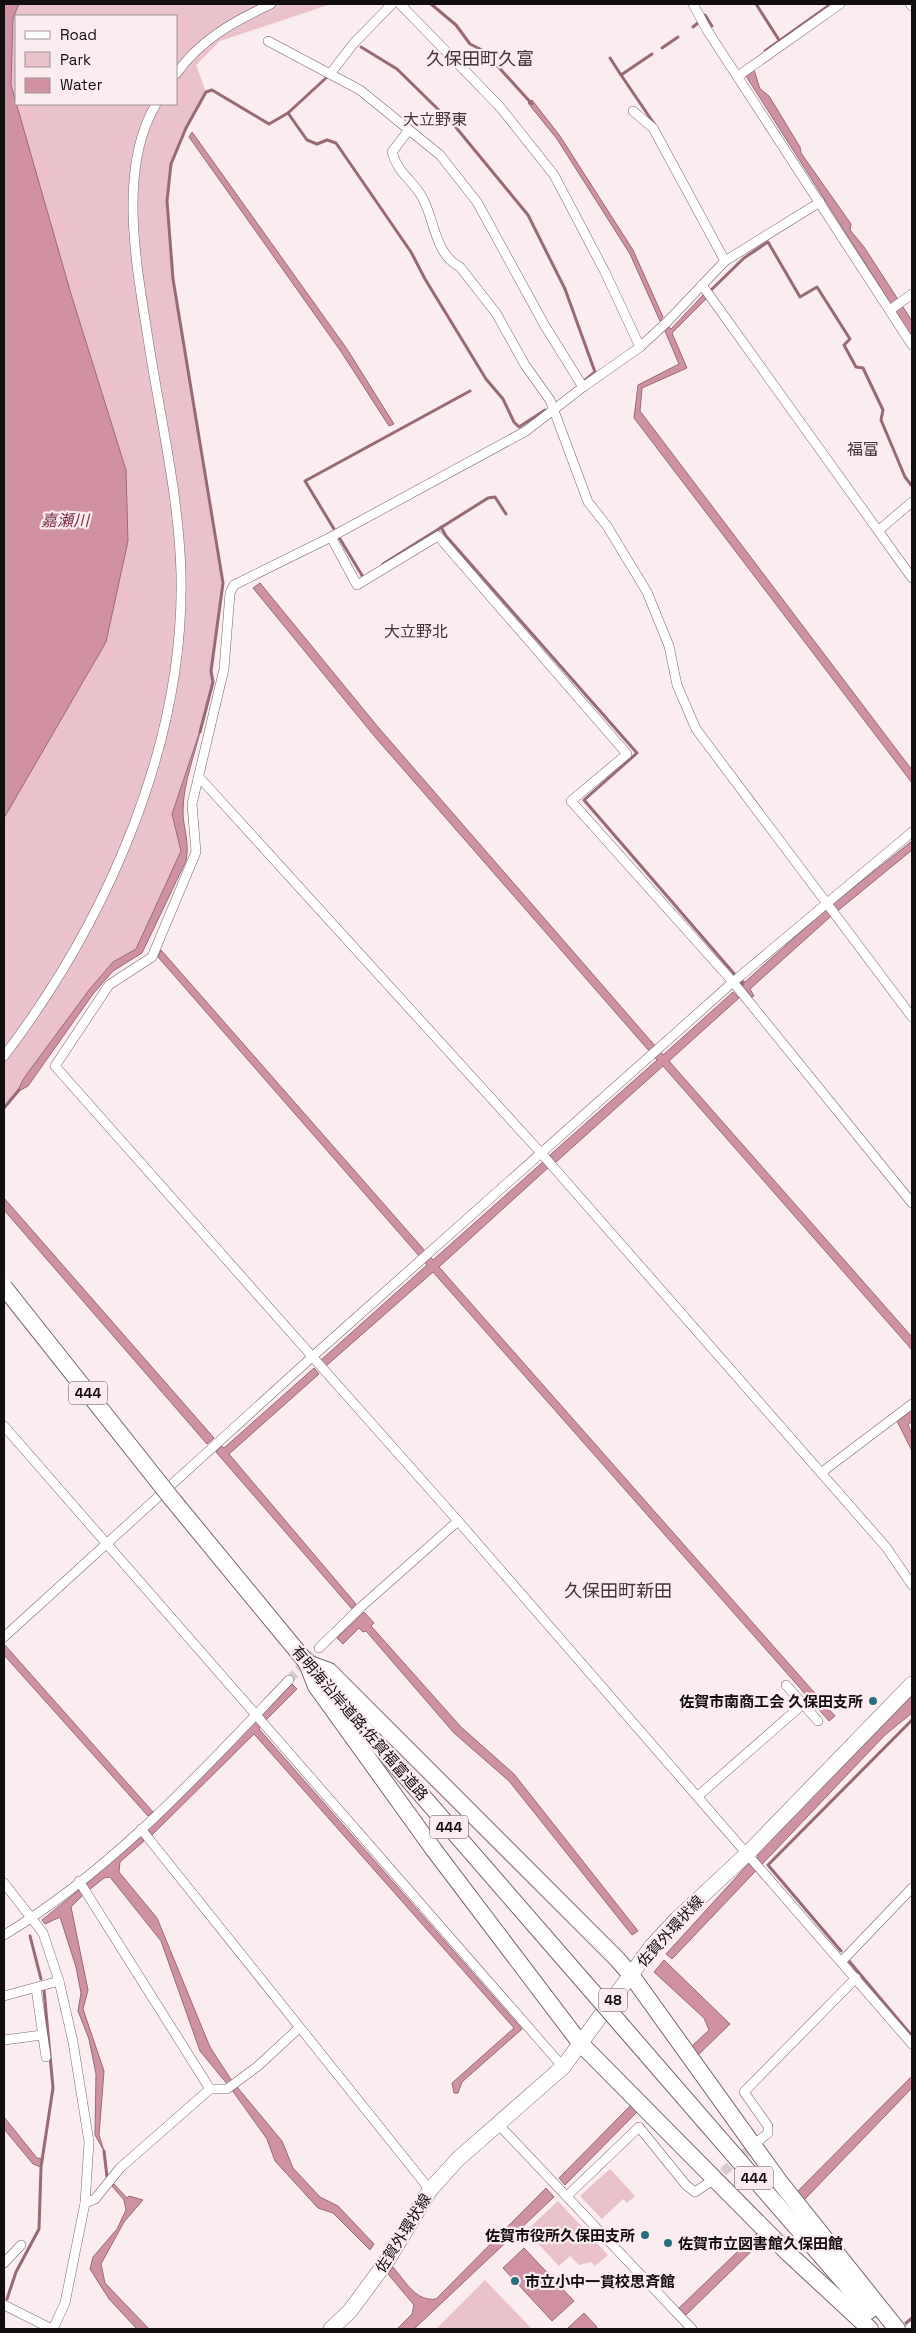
<svg xmlns="http://www.w3.org/2000/svg" width="916" height="2333" viewBox="0 0 916 2333" font-family="'Space Grotesk','Noto Sans JP',sans-serif">
	<style>
		.green { fill: #ebc2cc; fill-rule: evenodd }
		.water { fill: #d092a2; stroke: #976a76 }
		.lines { fill: none; stroke-linecap: round; stroke-linejoin: round }
		.stream { stroke: #976a76; stroke-width: 3 }
		.street-tunnel { stroke: #d8cbcd; stroke-width: 9; stroke-dasharray: 9 4.5; stroke-linecap: butt }
		.street-casing { stroke: #75686b; stroke-width: 10 }
		.primary-casing { stroke: #75686b; stroke-width: 16 }
		.highway-casing { stroke: #75686b; stroke-width: 18 }
		.street { stroke: #fff; stroke-width: 9 }
		.primary { stroke: #fff; stroke-width: 15 }
		.highway { stroke: #fff; stroke-width: 16 }
		.highway-bridge-casing { stroke: #75686b; stroke-width: 18; stroke-linecap: butt }
		.highway-bridge { stroke: #fff; stroke-width: 16 }
		.poi-dot { fill: #276d7b; stroke: #fbecef; stroke-width: 2 }
		.labels { text-anchor: middle; dominant-baseline: central; stroke-width: 4.5; stroke-linejoin: round; paint-order: stroke }
		.shield { fill: #fbecef; stroke: #585052; stroke-width: 1 }
		.shield-label { font-size: 14px; font-weight: bold; fill: #120d0e }
		.poi-label { font-size: 15px; font-weight: bold; fill: #120d0e; stroke: #fbecef; text-anchor: end }
		.street-label { font-size: 15px; fill: #120d0e; stroke: #fbecef }
		.neighbourhood-label { font-size: 16px; fill: #403538; stroke: #fbecef }
		.water-label { font-size: 16px; font-style: italic; fill: #7b3048; stroke: #fbecef }
		.quarter-label { font-size: 18px; fill: #403538; stroke: #fbecef }
	</style>
	<rect width="100%" height="100%" fill="#fbecef"/>
	<g class="green">
		<path d="M4 4H331L220 41 196 65 206 92 186 128 171 164 167 201 173 279 223 583 211 671 213 682 201 728 172 813 181 851 136 949 113 962 89 990 4 1109V770L106 642 128 541 126 470 71 294 31 196 4 101ZM16 16H176V104H16Z"/>
		<path d="M610 2169 635 2196 627 2203 623 2199 602 2219 580 2196Z"/>
		<path d="M558 2201 608 2255 595 2266 591 2262 579 2265 570 2256 559 2266 526 2231Z"/>
		<path d="M485 2280 532 2329H436Z"/>
	</g>
	<g class="water">
		<path d="M4 4H19L13 18 11 85 71 294 126 470 128 541 106 642 4 818Z"/>
		<path d="M754 70 760 89 769 96 800 147 801 153 851 224 850 230 864 247 912 321V337L746 76Z"/>
		<path d="M532 100 560 136 633 250 663 317 660 321 630 254 557 139 528 103Z"/>
		<path d="M192 132 347 349 394 424 389 426 342 353 189 137Z"/>
		<path d="M703 295 707 298 672 333 687 368 642 388 640 411 912 770V783L634 418 638 385 679 364 665 331 669 327 671 329Z"/>
		<path d="M260 583 378 727 663 1055 733 992 739 998 669 1061 912 1337V1350L663 1066 556 1162 550 1155 657 1060 375 737 253 588Z"/>
		<path d="M201 728C195 754 183 784 183 811 183 829 190 841 186 861L142 953 113 971 93 994 28 1086 17 1092 24 1078 89 990 113 962 136 949 181 851 172 814Z"/>
		<path d="M912 841V850L829 918 750 989 754 996 752 997 747 991 745 992 740 982 742 980 745 982 824 911Z"/>
		<path d="M161 950 433 1260 544 1161 549 1167 439 1267 835 1716 829 1721 433 1272 326 1366 321 1360 427 1265 158 957Z"/>
		<path d="M4 1198 214 1438 207 1444 4 1210Z"/>
		<path d="M314 1368 319 1374 229 1454 356 1604 352 1609 216 1452 221 1446 224 1448Z"/>
		<path d="M912 1410V1421L908 1425 912 1434V1451L897 1421Z"/>
		<path d="M364 1612 374 1623 371 1626 461 1727 514 1774 638 1931 632 1935 509 1781 454 1733 366 1631 363 1632 359 1628 343 1644 337 1638Z"/>
		<path d="M4 1644 153 1812 148 1816 4 1655Z"/>
		<path d="M292 1684 297 1689 266 1720 262 1715Z"/>
		<path d="M912 1696V1713L885 1735 672 1959 666 1954 750 1862 758 1857V1853Z"/>
		<path d="M256 1721 260 1727 259 1729 522 2029 462 2082 458 2093H454L452 2083 514 2028 254 1734 152 1835 148 1829Z"/>
		<path d="M141 1836 144 1841 120 1862 119 1872 157 1918 210 2047 232 2081 228 2085 200 2051 161 1941 110 1877 104 1878 89 1890 86 1884Z"/>
		<path d="M79 1890 83 1895 71 1907 88 1990 83 2009 104 2071 99 2135 104 2151 95 2135 96 2074 89 2039 78 2011 81 1993 76 1967 60 1917 45 1924 42 1920Z"/>
		<path d="M664 1960 730 2024 697 2056 690 2048 709 2030 704 2018 654 1972Z"/>
		<path d="M912 2076V2088L804 2200 797 2192Z"/>
		<path d="M237 2087 282 2141 293 2168 320 2197 338 2206 374 2244 370 2250 333 2213 318 2208 275 2161 267 2139 232 2090Z"/>
		<path d="M632 2104 638 2111 565 2185 559 2178Z"/>
		<path d="M4 2117 37 2158 43 2159 41 2167 33 2164 4 2129Z"/>
		<path d="M114 2184 127 2198 129 2196 143 2200 124 2222 101 2264 105 2283 149 2329H137L109 2299 90 2269 93 2257 117 2229 126 2210 124 2200 112 2186Z"/>
		<path d="M546 2188 554 2197 414 2329H397L412 2314 414 2305 388 2274 393 2267C406 2282 416 2302 436 2299Z"/>
		<path d="M758 2232 765 2238 686 2315 679 2308Z"/>
		<path d="M524 2248 574 2301 552 2321 503 2268Z"/>
		<path d="M584 2313 597 2327 595 2329H567Z"/>
	</g>
	<g class="lines">
		<g class="stream">
			<path d="M431 4 456 25 470 44 484 51 532 104"/>
			<path d="M756 4 779 40"/>
			<path d="M705 15 712 26"/>
			<path d="M693 27 699 22"/>
			<path d="M361 47 397 69 454 125 528 215 565 289 595 372 584 381"/>
			<path d="M662 48 678 37"/>
			<path d="M765 51 831 4"/>
			<path d="M652 54 621 75 657 128"/>
			<path d="M610 58 621 75"/>
			<path d="M288 113 307 140 317 144 327 140 336 143 411 252 425 279 486 379 503 399 514 422 519 427 545 410"/>
			<path d="M708 293 744 258 768 242 800 297 817 287 850 339 844 345 856 367 863 368 883 410 881 420 905 477 912 486"/>
			<path d="M441 527 446 536 637 753 584 800 743 984"/>
			<path d="M383 564 488 498 495 497 506 514"/>
			<path d="M363 577 305 481 470 391"/>
			<path d="M200 732 213 682 211 671 223 583 173 279 167 201 171 164 186 128 206 92 212 90 269 124 288 113 326 78"/>
			<path d="M4 1108 19 1090"/>
			<path d="M30 1936 41 1979"/>
			<path d="M841 1951 768 1865 912 1720"/>
			<path d="M849 1961 912 2036"/>
			<path d="M104 2151 107 2177"/>
			<path d="M7 2299 16 2272 39 2229 41 2167 53 2088 44 1990"/>
			<path d="M906 2323 912 2318"/>
		</g>
		<g class="street-tunnel">
			<path d="M289 1680 319 1648"/>
			<path d="M713 2181 756 2143"/>
		</g>
		<defs>
			<g id="street">
				<path d="M400 4 500 107 554 175 605 272 640 347"/>
				<path d="M693 4 707 30 912 345"/>
				<path d="M910 4 912 6"/>
				<path d="M268 41 360 90 440 155 477 202 545 326 583 387"/>
				<path d="M176 74C200 40 234 21 271 4"/>
				<path d="M330 74 354 43 392 4"/>
				<path d="M738 76 840 4"/>
				<path d="M633 111 653 128 725 261"/>
				<path d="M408 131 392 152C398 174 412 179 422 197 435 219 434 254 460 267L496 313 525 365 550 400 588 502 607 526 647 592 669 646 677 685 696 729 912 1017"/>
				<path d="M820 202 725 261 667 322 640 347 583 387 526 431 331 537 234 585 230 593 224 669 192 804 196 852 152 957 109 985 55 1066 458 1521 912 2044"/>
				<path d="M702 285 912 578"/>
				<path d="M890 310 912 294"/>
				<path d="M879 530 912 502"/>
				<path d="M331 537 357 585 438 536 627 754 571 801 733 982 912 1203"/>
				<path d="M199 777 541 1153 886 1547 912 1585"/>
				<path d="M4 1056C106 922 185 745 181 574 179 498 161 421 149 345 138 272 116 171 156 104"/>
				<path d="M4 1426 563 2067"/>
				<path d="M822 1472 912 1404"/>
				<path d="M4 1637 312 1357 733 982 912 832"/>
				<path d="M319 1648 361 1607 458 1521"/>
				<path d="M786 1685 818 1721"/>
				<path d="M698 1796 803 1704"/>
				<path d="M141 1829 430 2190"/>
				<path d="M79 1881 210 2089"/>
				<path d="M4 1883 43 1933 59 1981 73 2042 89 2142 85 2203 65 2303 53 2329"/>
				<path d="M4 1935C113 1870 202 1771 289 1680"/>
				<path d="M842 1961 912 1888"/>
				<path d="M36 1988 46 2057"/>
				<path d="M4 1996 59 1981"/>
				<path d="M4 2040 42 2035"/>
				<path d="M498 2124 692 2329"/>
				<path d="M756 2143 768 2133V2126L744 2092 856 1978"/>
				<path d="M567 2196 639 2127 686 2185 695 2192 710 2182"/>
				<path d="M85 2203 95 2199 120 2168 210 2089H227L258 2066 299 2028"/>
				<path d="M4 2263 21 2245"/>
				<path d="M4 2305 52 2329"/>
				<path d="M910 2328 912 2326"/>
			</g>
			<path id="primary" d="M331 2329 350 2311 387 2261 430 2190 458 2159 563 2067 652 1946 677 1919 748 1853 912 1684"/>
			<g id="highway">
				<path d="M172 1499 307 1663 591 1990"/>
				<path d="M307 1663 329 1671 617 1959 631 1975 779 2181 897 2329"/>
				<path d="M307 1663 316 1686 434 1850 581 2044 789 2254 870 2329"/>
				<path d="M623 2027 869 2311"/>
			</g>
		</defs>
		<use href="#street" class="street-casing"/>
		<use href="#primary" class="primary-casing"/>
		<use href="#highway" class="highway-casing"/>
		<use href="#street" class="street"/>
		<use href="#primary" class="primary"/>
		<use href="#highway" class="highway"/>
		<defs>
			<g id="highway-bridge">
				<path d="M4 1287 172 1499"/>
				<path d="M591 1990 623 2027"/>
			</g>
		</defs>
		<use href="#highway-bridge" class="highway-bridge-casing"/>
		<use href="#highway-bridge" class="highway-bridge"/>
	</g>
	<g class="poi-dot">
		<circle cx="873" cy="1701" r="5"/>
		<circle cx="645" cy="2235" r="5"/>
		<circle cx="668" cy="2243" r="5"/>
		<circle cx="515" cy="2281" r="5"/>
	</g>
	<g class="labels">
		<g class="shield">
			<rect x="69" y="1381.5" width="38" height="23" rx="4"/>
			<rect x="430" y="1815.5" width="38" height="23" rx="4"/>
			<rect x="599" y="1988.5" width="28" height="23" rx="4"/>
			<rect x="735" y="2166.5" width="38" height="23" rx="4"/>
		</g>
		<g class="shield-label">
			<text x="88" y="1393">444</text>
			<text x="449" y="1827">444</text>
			<text x="613" y="2000">48</text>
			<text x="754" y="2178">444</text>
		</g>
		<g class="poi-label">
			<text x="863" y="1701">佐賀市南商工会 久保田支所</text>
			<text x="635" y="2235">佐賀市役所久保田支所</text>
			<text x="678" y="2243" text-anchor="start">佐賀市立図書館久保田館</text>
			<text x="525" y="2281" text-anchor="start">市立小中一貫校思斉館</text>
		</g>
		<g class="street-label">
			<text transform="translate(360 1723) rotate(49)">有明海沿岸道路;佐賀福富道路</text>
			<text transform="translate(670 1931) rotate(-48)">佐賀外環状線</text>
			<text transform="translate(403 2233) rotate(-58)">佐賀外環状線</text>
		</g>
		<g class="neighbourhood-label">
			<text x="435" y="119">大立野東</text>
			<text x="863" y="449">福富</text>
			<text x="416" y="631">大立野北</text>
		</g>
		<g class="water-label">
			<text x="65" y="520">嘉瀬川</text>
		</g>
		<g class="quarter-label">
			<text x="480" y="58">久保田町久富</text>
			<text x="618" y="1590">久保田町新田</text>
		</g>
	</g>
	<rect width="916" height="2333" fill="none" stroke="#120d0e" stroke-width="10"/>
	<rect x="15" y="15" width="162" height="90" fill="#fbecef" stroke="#9e9395"/>
	<rect x="25" y="31" width="25" height="8" fill="#ffffff" stroke="#9e9395"/>
	<text x="60" y="40" font-size="15" fill="#120d0e">Road</text>
	<rect x="25" y="52" width="25" height="15" fill="#ebc2cc" stroke="#9e9395"/>
	<text x="60" y="65" font-size="15" fill="#120d0e">Park</text>
	<rect x="25" y="78" width="25" height="15" fill="#d092a2" stroke="#9e9395"/>
	<text x="60" y="90" font-size="15" fill="#120d0e">Water</text>
</svg>
